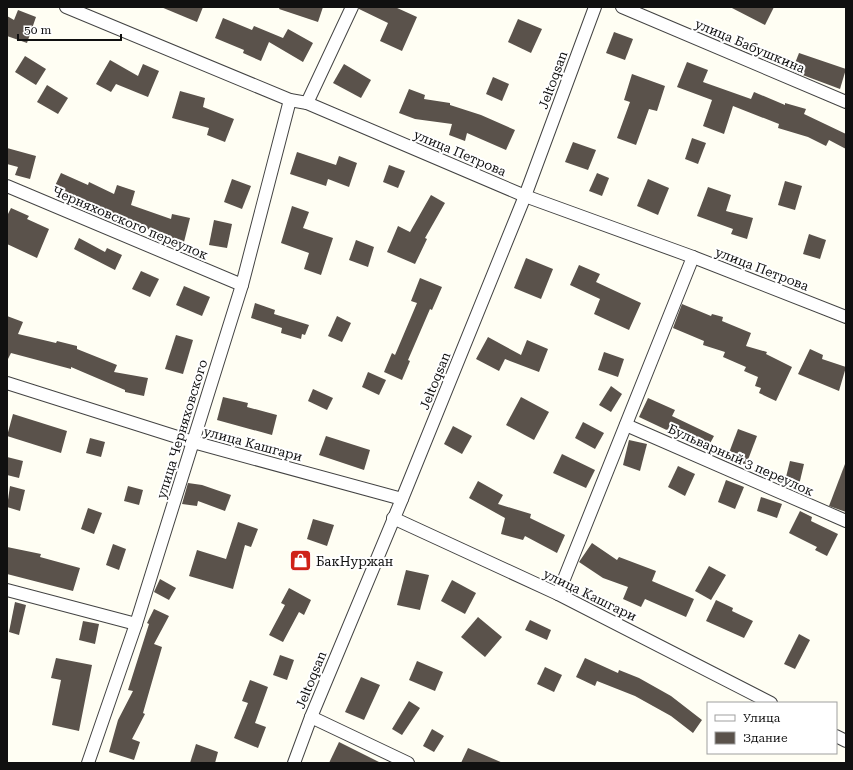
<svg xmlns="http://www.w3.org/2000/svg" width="853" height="770" viewBox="0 0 853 770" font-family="'Roboto Serif',serif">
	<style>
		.building { fill: #5a524b }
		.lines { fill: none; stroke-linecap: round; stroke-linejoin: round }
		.street-casing { stroke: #434343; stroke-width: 14 }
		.street { stroke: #fff; stroke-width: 12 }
		.labels { text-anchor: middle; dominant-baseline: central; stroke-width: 4; stroke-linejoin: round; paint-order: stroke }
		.street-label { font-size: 13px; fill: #101010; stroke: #fff }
		.poi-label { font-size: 13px; fill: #101010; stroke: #fff; text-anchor: start }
	</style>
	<rect width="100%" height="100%" fill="#fffef3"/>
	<g class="building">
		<path d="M161 7H203L197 22Z"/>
		<path d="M280 7H323L318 22 279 9Z"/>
		<path d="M359 7H395L417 17 402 51 380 41 388 23 359 9Z"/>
		<path d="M730 7H774L765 25Z"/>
		<path d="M18 10 36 17 27 43 7 36V16L14 20Z"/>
		<path d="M223 18 252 30 254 26 283 38 288 29 313 43 303 62 269 42 261 61 243 53 244 50 215 38Z"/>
		<path d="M518 19 542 29 531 53 508 42Z"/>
		<path d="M614 32 633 39 625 60 606 53Z"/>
		<path d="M799 53 846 69 840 89 792 71Z"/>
		<path d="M25 56 46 69 36 85 15 72Z"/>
		<path d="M110 60 138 76 143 64 159 71 148 97 116 84 111 92 96 84Z"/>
		<path d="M687 62 708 70 703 82 751 99 754 92 785 105V103L806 109 804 114 846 134V149L829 140 826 146 808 137 778 128 779 124 733 106 724 134 703 126 712 100 677 87Z"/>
		<path d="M344 64 371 80 361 98 333 83Z"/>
		<path d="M632 74 665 86 657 111 649 109 636 145 617 138 630 102 624 100Z"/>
		<path d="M493 77 509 84 502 101 486 94Z"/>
		<path d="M47 85 68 98 58 114 37 102Z"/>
		<path d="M409 89 425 95 424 99 450 103V105L481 115 515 130 506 150 467 133 465 141 449 135 452 124 415 119 399 113Z"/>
		<path d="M180 91 205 98 203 107 234 119 225 142 207 135 209 128 172 118Z"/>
		<path d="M692 138 706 143 698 164 685 159Z"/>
		<path d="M573 142 596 150 588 170 565 162Z"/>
		<path d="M7 148 36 156 30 179 15 175 18 167 7 164Z"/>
		<path d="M297 152 336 165 339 156 357 163 349 187 328 179 326 186 290 174Z"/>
		<path d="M389 165 405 171 398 188 383 182Z"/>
		<path d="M61 173 88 185 89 182 114 194 117 185 135 191 131 205 171 219 172 214 190 218 184 242 167 239V236L103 213 53 190Z"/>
		<path d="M597 173 609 178 602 196 589 191Z"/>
		<path d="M232 179 251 186 242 209 224 202Z"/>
		<path d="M648 179 669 188 658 215 637 206Z"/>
		<path d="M785 181 802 186 795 210 778 205Z"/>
		<path d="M708 187 731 195 726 211 753 218 747 239 731 234 733 229 697 216Z"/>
		<path d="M431 195 445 203 425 238 427 239 415 264 387 252 398 226 410 232Z"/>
		<path d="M292 206 309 212 303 228 333 238 321 275 304 269 309 253 281 243Z"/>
		<path d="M11 208 29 216 27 219 49 229 37 258 7 244V216Z"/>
		<path d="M214 220 232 224 227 248 209 245Z"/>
		<path d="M809 234 826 240 820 259 803 254Z"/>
		<path d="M79 238 105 252 107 248 122 255 115 270 74 249Z"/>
		<path d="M356 240 374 247 368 267 349 260Z"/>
		<path d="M526 258 553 269 541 299 514 288Z"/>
		<path d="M579 265 600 274 596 282 641 303 629 330 594 314 600 299 570 285Z"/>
		<path d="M141 271 159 279 150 297 132 289Z"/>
		<path d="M420 278 442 287 432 310 430 309 408 360 410 361 402 380 384 372 392 353 395 355 417 303 411 301Z"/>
		<path d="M184 286 210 297 202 316 176 305Z"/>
		<path d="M255 303 275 310 274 314 309 325 305 335 302 334 301 339 281 333 282 328 251 318Z"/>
		<path d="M682 304 711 316 712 314 723 317 722 321 751 333 746 346 767 352 766 354 792 367 776 401 759 393 761 388 755 386 758 377 744 371 746 367 723 357 725 352 703 345 704 341 673 328Z"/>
		<path d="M7 316 23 322 18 334 56 343 57 341 77 346V349L117 365 114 372 148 378 144 396 125 392V390L71 367V369L11 353 7 361Z"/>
		<path d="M337 316 351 323 342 342 328 336Z"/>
		<path d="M176 335 193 340 183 374 165 369Z"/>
		<path d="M488 337 521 355 527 340 548 349 539 372 505 359 499 371 476 359Z"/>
		<path d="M810 349 823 355 822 359 846 367 839 391 798 374Z"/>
		<path d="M604 352 624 359 618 377 598 370Z"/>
		<path d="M368 372 386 380 379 395 362 387Z"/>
		<path d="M611 386 622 394 611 412 599 405Z"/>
		<path d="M313 389 333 398 327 410 308 401Z"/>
		<path d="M223 397 248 403 247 407 277 415 272 435 217 420Z"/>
		<path d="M521 397 549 412 534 440 506 425Z"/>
		<path d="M648 398 675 410 672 416 714 436 707 449 639 417Z"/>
		<path d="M13 414 67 431 61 453 7 436Z"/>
		<path d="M583 422 604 433 595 449 575 438Z"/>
		<path d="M453 426 472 436 462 454 444 444Z"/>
		<path d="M738 429 757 436 746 465 727 458Z"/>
		<path d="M326 436 370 450 364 470 319 455Z"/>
		<path d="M90 438 105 442 101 457 86 453Z"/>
		<path d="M629 440 647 444 640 471 623 465Z"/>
		<path d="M562 454 595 470 586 488 553 473Z"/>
		<path d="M7 457 23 461 19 478 7 475Z"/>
		<path d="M790 461 804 464 799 485 785 481Z"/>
		<path d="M845 464 846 465V512L829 506Z"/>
		<path d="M678 466 695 474 685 496 668 487Z"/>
		<path d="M726 480 744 487 735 509 718 502Z"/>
		<path d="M478 481 503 495 498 504 531 514 530 518 565 535 557 553 525 536 523 540 501 534 505 518 469 498Z"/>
		<path d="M188 483 202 485 231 495 225 511 198 501 197 506 182 504Z"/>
		<path d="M10 486 25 490 20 511 7 507Z"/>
		<path d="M128 486 143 490 139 505 124 501Z"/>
		<path d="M761 497 782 504 777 518 757 511Z"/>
		<path d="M88 508 102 513 94 534 81 529Z"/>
		<path d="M800 511 812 517 811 521 838 534 827 556 815 550 817 547 789 533Z"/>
		<path d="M313 519 334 525 327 546 307 539Z"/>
		<path d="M238 522 258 529 251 547 245 545 233 589 189 576 197 550 226 559Z"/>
		<path d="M592 543 617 560 619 557 656 571 652 581 694 599 686 617 645 599 641 607 623 599 628 587 603 578 579 562Z"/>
		<path d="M113 544 126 549 119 570 106 565Z"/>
		<path d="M7 547 41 554 40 557 80 568 73 591 7 574Z"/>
		<path d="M709 566 726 575 711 600 695 591Z"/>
		<path d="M406 570 429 575 420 610 397 605Z"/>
		<path d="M160 579 176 588 169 600 154 592Z"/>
		<path d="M452 580 476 593 465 614 441 601Z"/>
		<path d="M289 588 311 600 304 615 299 612 283 642 269 635 285 605 281 603Z"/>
		<path d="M716 600 733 608 732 611 753 621 744 638 706 621Z"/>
		<path d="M15 602 26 605 19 635 9 632Z"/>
		<path d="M154 609 169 616 154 644 162 647 143 713 145 714 132 739 140 742 134 760 109 752 118 720 133 691 128 690 149 624 147 623Z"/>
		<path d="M478 617 502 637 485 657 461 637Z"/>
		<path d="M530 620 551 630 547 640 525 630Z"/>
		<path d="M83 621 99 624 95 644 79 640Z"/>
		<path d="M799 634 810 640 795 669 784 664Z"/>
		<path d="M280 655 294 660 287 680 273 675Z"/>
		<path d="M56 658 92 665 79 731 52 725 61 680 51 678Z"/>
		<path d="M585 658 618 673 619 670 639 678 671 696 702 720 693 733 671 716 635 696 597 681 595 686 576 677Z"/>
		<path d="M417 661 443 672 435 691 409 680Z"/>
		<path d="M545 667 562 675 554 692 537 684Z"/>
		<path d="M361 677 380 685 364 720 345 712Z"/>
		<path d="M250 680 268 687 255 723 266 727 258 748 234 738 248 703 242 701Z"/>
		<path d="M409 701 420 708 402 735 392 729Z"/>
		<path d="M432 729 444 736 434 752 423 746Z"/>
		<path d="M339 742 381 763H329Z"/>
		<path d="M196 744 218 752 215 763H190Z"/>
		<path d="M468 748 503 763H461Z"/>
	</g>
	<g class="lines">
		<defs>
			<g id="street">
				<path d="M66 7 290 100 307 103 525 196 693 257 846 317"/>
				<path d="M622 7 846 102"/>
				<path d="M307 103 352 7"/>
				<path d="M7 186 242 285"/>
				<path d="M7 383 193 442 402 499"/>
				<path d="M626 425 846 521"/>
				<path d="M393 518 558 594 771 703"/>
				<path d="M7 590 136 624"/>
				<path d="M558 594 693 257"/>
				<path d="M311 717 408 763"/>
				<path d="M836 736 846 741"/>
				<path d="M88 763 136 624 242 285 290 100"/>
				<path d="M294 763 311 717 402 499 525 196 595 7"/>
			</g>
		</defs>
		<use href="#street" class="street-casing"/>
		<use href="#street" class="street"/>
	</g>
	<defs>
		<symbol id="shop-square" viewBox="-11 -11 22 22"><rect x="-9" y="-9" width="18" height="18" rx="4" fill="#cf2118" stroke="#fff"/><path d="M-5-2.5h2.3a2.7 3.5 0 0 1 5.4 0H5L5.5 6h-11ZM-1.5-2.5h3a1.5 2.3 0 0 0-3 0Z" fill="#fff"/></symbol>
	</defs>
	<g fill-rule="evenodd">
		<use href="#shop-square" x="288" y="548" width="25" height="25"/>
	</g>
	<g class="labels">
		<g class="street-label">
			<text transform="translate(750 46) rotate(23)">улица Бабушкина</text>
			<text transform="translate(553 80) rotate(-70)">Jeltoqsan</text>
			<text transform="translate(460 153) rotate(23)">улица Петрова</text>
			<text transform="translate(130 223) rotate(23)">Черняховского переулок</text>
			<text transform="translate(762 269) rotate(21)">улица Петрова</text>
			<text transform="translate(435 381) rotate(-68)">Jeltoqsan</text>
			<text transform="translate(182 429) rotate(-73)">улица Черняховского</text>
			<text transform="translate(253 444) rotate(15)">улица Кашгари</text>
			<text transform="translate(741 460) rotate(24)">Бульварный 3 переулок</text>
			<text transform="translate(590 595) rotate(26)">улица Кашгари</text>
			<text transform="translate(311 680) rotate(-68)">Jeltoqsan</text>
		</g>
		<g class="poi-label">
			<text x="316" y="561">БакНуржан</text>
		</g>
	</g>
	<rect width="853" height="770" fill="none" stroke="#101010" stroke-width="16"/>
	<rect x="707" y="702" width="130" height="52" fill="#ffffff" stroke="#9f9f9f"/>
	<rect x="715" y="715" width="20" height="6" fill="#ffffff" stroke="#9f9f9f"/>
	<text x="743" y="722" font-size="12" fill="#101010">Улица</text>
	<rect x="715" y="732" width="20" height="12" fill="#5a524b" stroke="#9f9f9f"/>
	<text x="743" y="742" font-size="12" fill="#101010">Здание</text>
	<path d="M18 34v6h103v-6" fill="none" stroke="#101010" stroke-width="2"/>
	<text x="24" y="34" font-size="12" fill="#101010" stroke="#ffffff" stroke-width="3" paint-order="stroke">50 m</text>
</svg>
